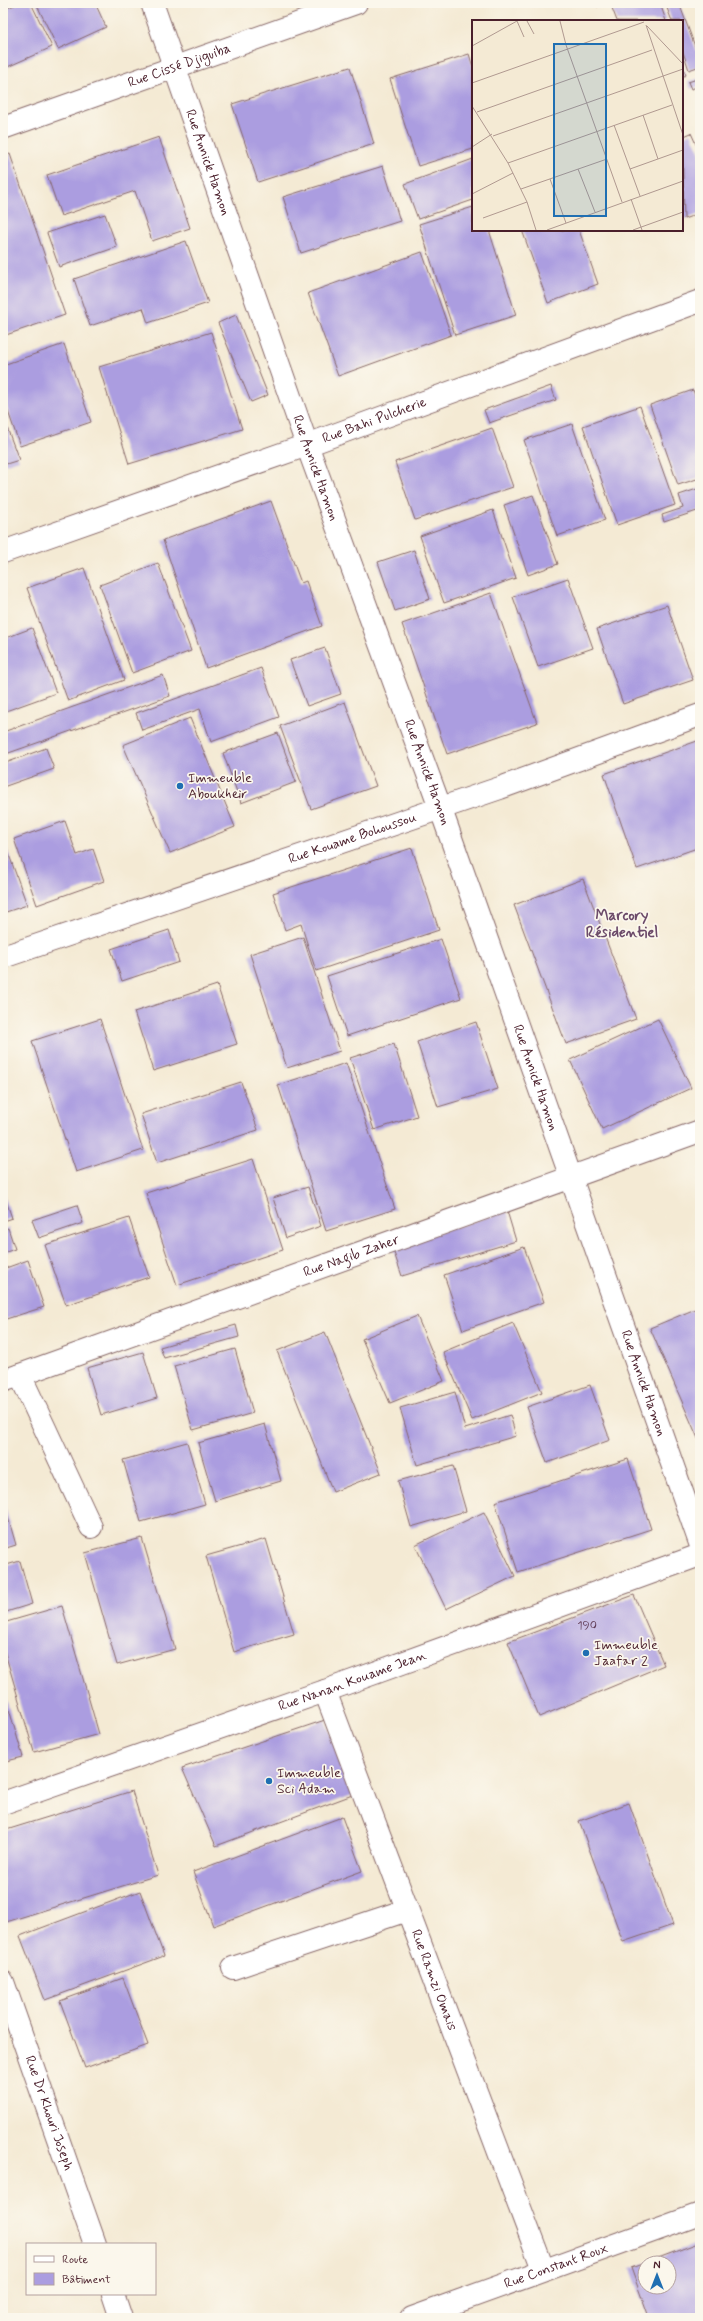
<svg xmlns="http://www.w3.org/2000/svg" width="703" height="2321" viewBox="0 0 703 2321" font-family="Mynerve,sans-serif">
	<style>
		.building { fill: #ab9de0 }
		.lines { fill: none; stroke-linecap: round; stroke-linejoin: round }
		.minor-casing { stroke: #866666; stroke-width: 24 }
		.minor { stroke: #fff; stroke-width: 22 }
		.poi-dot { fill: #1f6fb2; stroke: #fbf7ec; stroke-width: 1.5 }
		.labels { text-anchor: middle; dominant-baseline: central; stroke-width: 3.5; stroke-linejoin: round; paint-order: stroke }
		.number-label { font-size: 12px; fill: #623e58 }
		.street-label { font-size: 14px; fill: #4a1f2b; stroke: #fbf7ec }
		.poi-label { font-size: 14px; fill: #4a1f2b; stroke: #fbf7ec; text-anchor: start }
		.neighbourhood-label { font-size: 15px; font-weight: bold; fill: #6c4b6a; stroke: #fbf7ec }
		.inset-road { fill: none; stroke: #b09990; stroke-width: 1 }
		.view { fill: #1f6fb2; fill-opacity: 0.15; stroke: #1f6fb2; stroke-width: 2 }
		.inset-edge { fill: none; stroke: #4a1f2b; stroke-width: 2 }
	</style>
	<rect width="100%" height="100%" fill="#fbf7ec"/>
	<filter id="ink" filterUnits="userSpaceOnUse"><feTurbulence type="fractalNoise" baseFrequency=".025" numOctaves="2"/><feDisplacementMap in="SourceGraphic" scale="8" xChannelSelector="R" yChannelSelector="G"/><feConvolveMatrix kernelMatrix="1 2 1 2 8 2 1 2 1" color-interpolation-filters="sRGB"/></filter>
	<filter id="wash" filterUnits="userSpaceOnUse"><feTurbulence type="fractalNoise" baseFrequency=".012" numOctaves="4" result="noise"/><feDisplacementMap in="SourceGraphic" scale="16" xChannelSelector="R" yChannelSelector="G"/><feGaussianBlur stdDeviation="0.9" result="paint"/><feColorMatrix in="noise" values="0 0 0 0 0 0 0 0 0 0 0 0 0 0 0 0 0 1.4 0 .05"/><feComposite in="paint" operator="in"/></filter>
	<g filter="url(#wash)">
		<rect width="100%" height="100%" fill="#f4ead4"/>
		<g id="blocks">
			<g class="building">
				<path d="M19 3H31L52 47 3 69V10Z"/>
				<path d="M36 3H95L106 27 58 49Z"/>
				<path d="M595 3H608L597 7Z"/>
				<path d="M626 3H660L666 21H617L612 8Z"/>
				<path d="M665 3H679L700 60V66L689 70 682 49V21H672Z"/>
				<path d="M469 54 473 67V149L418 166 390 79Z"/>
				<path d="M682 66 686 75 682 77Z"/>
				<path d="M350 67 374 144 258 182 232 104Z"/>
				<path d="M700 78V86L691 89 688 82Z"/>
				<path d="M691 133 700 153V213L684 219 682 137Z"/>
				<path d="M159 137 190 228 152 241 135 191 61 216 47 175Z"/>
				<path d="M10 154 65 315 3 336V156Z"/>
				<path d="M473 159V200L418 219 405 184Z"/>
				<path d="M383 166 400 221 301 253 283 197Z"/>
				<path d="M473 207V230H489L516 315 455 335 419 224Z"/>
				<path d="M105 214 117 247 59 267 47 233Z"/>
				<path d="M522 230H579L598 284 548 303Z"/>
				<path d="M186 241 208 303 148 323 143 308 90 326 74 279Z"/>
				<path d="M422 252 451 335 338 376 308 293Z"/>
				<path d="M236 315 268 395 251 402 218 323Z"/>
				<path d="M211 332 242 429 129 464 99 367Z"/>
				<path d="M64 344 91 422 20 446 3 397V365Z"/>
				<path d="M551 386 556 400 489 423 484 410Z"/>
				<path d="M693 390 700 409V478L678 485 650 405Z"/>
				<path d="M640 406 675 505 617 525 583 426Z"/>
				<path d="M572 424 605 520 557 536 524 440Z"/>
				<path d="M6 425 19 460 3 465V426Z"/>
				<path d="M492 428 513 487 415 520 395 462Z"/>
				<path d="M700 488V510L664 522 662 515 683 508 679 495Z"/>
				<path d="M533 495 558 564 528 575 504 505Z"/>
				<path d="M271 501 301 583 306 581 322 626 206 668 163 540Z"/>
				<path d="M493 510 516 578 444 603 420 536Z"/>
				<path d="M414 550 430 599 395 611 378 562Z"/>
				<path d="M158 563 191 651 132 673 100 585Z"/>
				<path d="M84 568 124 680 68 701 27 588Z"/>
				<path d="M568 578 593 648 538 667 513 597Z"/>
				<path d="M491 593 537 723 447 754 402 624Z"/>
				<path d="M667 605 693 680 623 704 597 629Z"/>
				<path d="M32 628 56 693 3 712V639Z"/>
				<path d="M325 648 341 694 307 706 290 660Z"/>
				<path d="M261 668 279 717 211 742 200 709 142 730 136 713Z"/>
				<path d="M163 675 170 696 3 755V732Z"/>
				<path d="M345 702 376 786 311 809 280 726Z"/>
				<path d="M190 718 235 827 170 853 123 745Z"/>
				<path d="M278 733 296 782 241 803 223 753Z"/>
				<path d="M700 740V847L637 869 604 774Z"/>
				<path d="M46 748 54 769 3 787V764Z"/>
				<path d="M65 821 77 855 93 849 104 881 37 905 14 839Z"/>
				<path d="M3 838 27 905 3 913Z"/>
				<path d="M412 848 439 930 316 971 301 924 285 930 273 893Z"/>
				<path d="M583 879 636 1019 566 1044 514 905Z"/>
				<path d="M169 930 179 962 122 981 111 949Z"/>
				<path d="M303 937 340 1051 287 1068 250 954Z"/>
				<path d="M441 939 461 998 347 1036 327 976Z"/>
				<path d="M217 985 237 1044 153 1071 134 1012Z"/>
				<path d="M100 1019 143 1150 76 1172 32 1041Z"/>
				<path d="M658 1019 691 1088 602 1129 570 1060Z"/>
				<path d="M476 1022 498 1089 438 1107 417 1042Z"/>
				<path d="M394 1044 417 1116 374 1130 350 1058Z"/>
				<path d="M346 1063 395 1209 326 1231 278 1085Z"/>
				<path d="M241 1082 258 1130 157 1163 141 1114Z"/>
				<path d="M253 1159 283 1250 177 1285 146 1193Z"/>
				<path d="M308 1187 321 1226 286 1238 273 1198Z"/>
				<path d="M3 1192 12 1218 3 1221Z"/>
				<path d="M77 1205 83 1223 39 1238 32 1220Z"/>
				<path d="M507 1211 516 1241 402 1276 392 1247Z"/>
				<path d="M129 1218 149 1277 66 1305 45 1245Z"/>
				<path d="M8 1228 15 1249 3 1253V1230Z"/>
				<path d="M524 1247 544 1302 463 1330 444 1275Z"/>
				<path d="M28 1260 44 1307 3 1320V1269Z"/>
				<path d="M700 1307V1443L650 1328Z"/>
				<path d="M417 1316 444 1381 390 1403 362 1339Z"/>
				<path d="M513 1323 542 1392 472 1420 443 1352Z"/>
				<path d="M236 1325 239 1337 164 1358 160 1347Z"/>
				<path d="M325 1332 381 1473 333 1492 277 1351Z"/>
				<path d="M235 1349 253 1413 193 1430 174 1366Z"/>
				<path d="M143 1352 157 1398 101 1415 87 1368Z"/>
				<path d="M590 1385 610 1440 547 1463 527 1407Z"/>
				<path d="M455 1392 465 1429 510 1415 516 1436 417 1465 400 1408Z"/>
				<path d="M265 1424 281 1481 215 1501 198 1443Z"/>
				<path d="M187 1442 205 1504 141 1522 123 1460Z"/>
				<path d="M628 1459 651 1529 518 1572 495 1502Z"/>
				<path d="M453 1466 466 1511 411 1527 398 1481Z"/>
				<path d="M3 1500 16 1545 3 1549Z"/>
				<path d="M484 1512 515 1576 446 1609 415 1545Z"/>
				<path d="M142 1538 175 1649 117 1665 85 1553Z"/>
				<path d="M266 1539 294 1634 234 1652 206 1556Z"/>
				<path d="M20 1561 32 1604 3 1613V1566Z"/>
				<path d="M634 1595 664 1665 539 1717 508 1642Z"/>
				<path d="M62 1606 99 1734 34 1752 3 1646V1623Z"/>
				<path d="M3 1689 23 1757 3 1762Z"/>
				<path d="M325 1720 355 1794 216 1846 182 1768Z"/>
				<path d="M132 1791 158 1875 3 1923V1831Z"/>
				<path d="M629 1803 673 1925 623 1942 579 1821Z"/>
				<path d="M342 1817 362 1871 213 1926 193 1872Z"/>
				<path d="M140 1891 164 1956 45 2000 20 1936Z"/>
				<path d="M123 1978 148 2045 85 2068 60 2001Z"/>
				<path d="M698 2243 700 2248V2318H649L631 2268 645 2263V2287H669V2263H645Z"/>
			</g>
		</g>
	</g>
	<g filter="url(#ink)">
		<use href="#blocks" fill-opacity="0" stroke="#866666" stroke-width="1"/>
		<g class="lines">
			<defs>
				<g id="minor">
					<path id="s1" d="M152 3 307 445 440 807 700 1543"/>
					<path id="s2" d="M3 128 356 3"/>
					<path id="s3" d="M3 552 307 445 700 301"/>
					<path id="s4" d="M3 957 500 788 700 715"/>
					<path d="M20 1375 91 1527"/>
					<path id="s5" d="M3 1381 700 1131"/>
					<path id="s6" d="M325 1691 543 2269"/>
					<path id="s7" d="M3 1803 325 1691 700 1555"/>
					<path d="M233 1968 407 1910"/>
					<path id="s8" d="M3 1982 95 2244"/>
					<path d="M113 2294 121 2318"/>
					<path id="s9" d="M412 2318 700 2214"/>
				</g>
			</defs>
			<use href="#minor" class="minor-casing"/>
			<use href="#minor" class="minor"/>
		</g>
	</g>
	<g class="poi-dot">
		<circle cx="180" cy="786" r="4"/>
		<circle cx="586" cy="1653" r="4"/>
		<circle cx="269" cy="1781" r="4"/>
	</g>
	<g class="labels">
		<g class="number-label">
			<text x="587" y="1626">190</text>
		</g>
		<g class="street-label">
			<text stroke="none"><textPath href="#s2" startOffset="187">Rue Cissé Djiguiba</textPath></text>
			<text stroke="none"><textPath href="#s1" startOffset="169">Rue Annick Hamon</textPath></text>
			<text stroke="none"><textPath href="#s3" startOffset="394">Rue Bahi Pulcherie</textPath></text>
			<text stroke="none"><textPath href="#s1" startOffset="493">Rue Annick Hamon</textPath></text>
			<text stroke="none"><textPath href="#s1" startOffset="817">Rue Annick Hamon</textPath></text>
			<text stroke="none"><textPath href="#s4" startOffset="369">Rue Kouame Bohoussou</textPath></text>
			<text stroke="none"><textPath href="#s1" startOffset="1141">Rue Annick Hamon</textPath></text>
			<text stroke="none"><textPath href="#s5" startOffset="370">Rue Nagib Zaher</textPath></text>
			<text stroke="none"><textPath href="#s1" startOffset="1465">Rue Annick Hamon</textPath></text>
			<text stroke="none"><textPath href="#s7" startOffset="370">Rue Nanan Kouame Jean</textPath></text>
			<text stroke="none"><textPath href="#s6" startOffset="309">Rue Ramzi Omais</textPath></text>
			<text stroke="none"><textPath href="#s8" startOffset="139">Rue Dr Khouri Joseph</textPath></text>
			<text stroke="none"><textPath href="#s9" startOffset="153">Rue Constant Roux</textPath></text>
		</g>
		<g class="poi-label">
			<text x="188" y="778">Immeuble<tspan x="188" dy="16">Aboukheir</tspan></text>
			<text x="594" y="1645">Immeuble<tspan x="594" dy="16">Jaafar 2</tspan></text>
			<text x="277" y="1773">Immeuble<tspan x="277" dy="16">Sci Adam</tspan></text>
		</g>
		<g class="neighbourhood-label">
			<text x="622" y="916">Marcory<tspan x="622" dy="17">Résidentiel</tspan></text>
		</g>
	</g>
	<g transform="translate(472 20)">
		<rect width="211" height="211" fill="#f4ead4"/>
		<path class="inset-road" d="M55 1 62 14M88 1 94 25 150 182M174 5 211 115M175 6 211 44M0 26 45 1 52 17M0 63 172 2M0 86 36 143 55 182 64 210M5 92 180 30M171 95 186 139M142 105 168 176M21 116 211 49M0 127 20 114M36 143 200 85M106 149 123 192M158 149 211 130M78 159 94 203M49 169 135 139M0 174 41 153M159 179 170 210M11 198 55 182M75 210 211 161M161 210 211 192"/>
		<path class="view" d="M82 24H134V196H82Z"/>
		<rect width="211" height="211" class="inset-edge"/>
	</g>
	<rect width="703" height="2321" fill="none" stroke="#fbf7ec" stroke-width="16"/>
	<rect x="26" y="2243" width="130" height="52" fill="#fbf7ec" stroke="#b4a19f"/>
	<rect x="34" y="2256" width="20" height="6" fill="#ffffff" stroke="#b4a19f"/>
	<text x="62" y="2263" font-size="12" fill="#4a1f2b">Route</text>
	<rect x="34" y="2273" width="20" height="12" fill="#ab9de0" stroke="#b4a19f"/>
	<text x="62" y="2283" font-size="12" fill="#4a1f2b">Bâtiment</text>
	<g transform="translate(657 2275)"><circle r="19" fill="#fbf7ec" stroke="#b4a19f"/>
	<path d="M0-3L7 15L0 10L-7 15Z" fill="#1f6fb2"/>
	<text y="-6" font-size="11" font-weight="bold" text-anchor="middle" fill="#4a1f2b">N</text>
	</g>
</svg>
